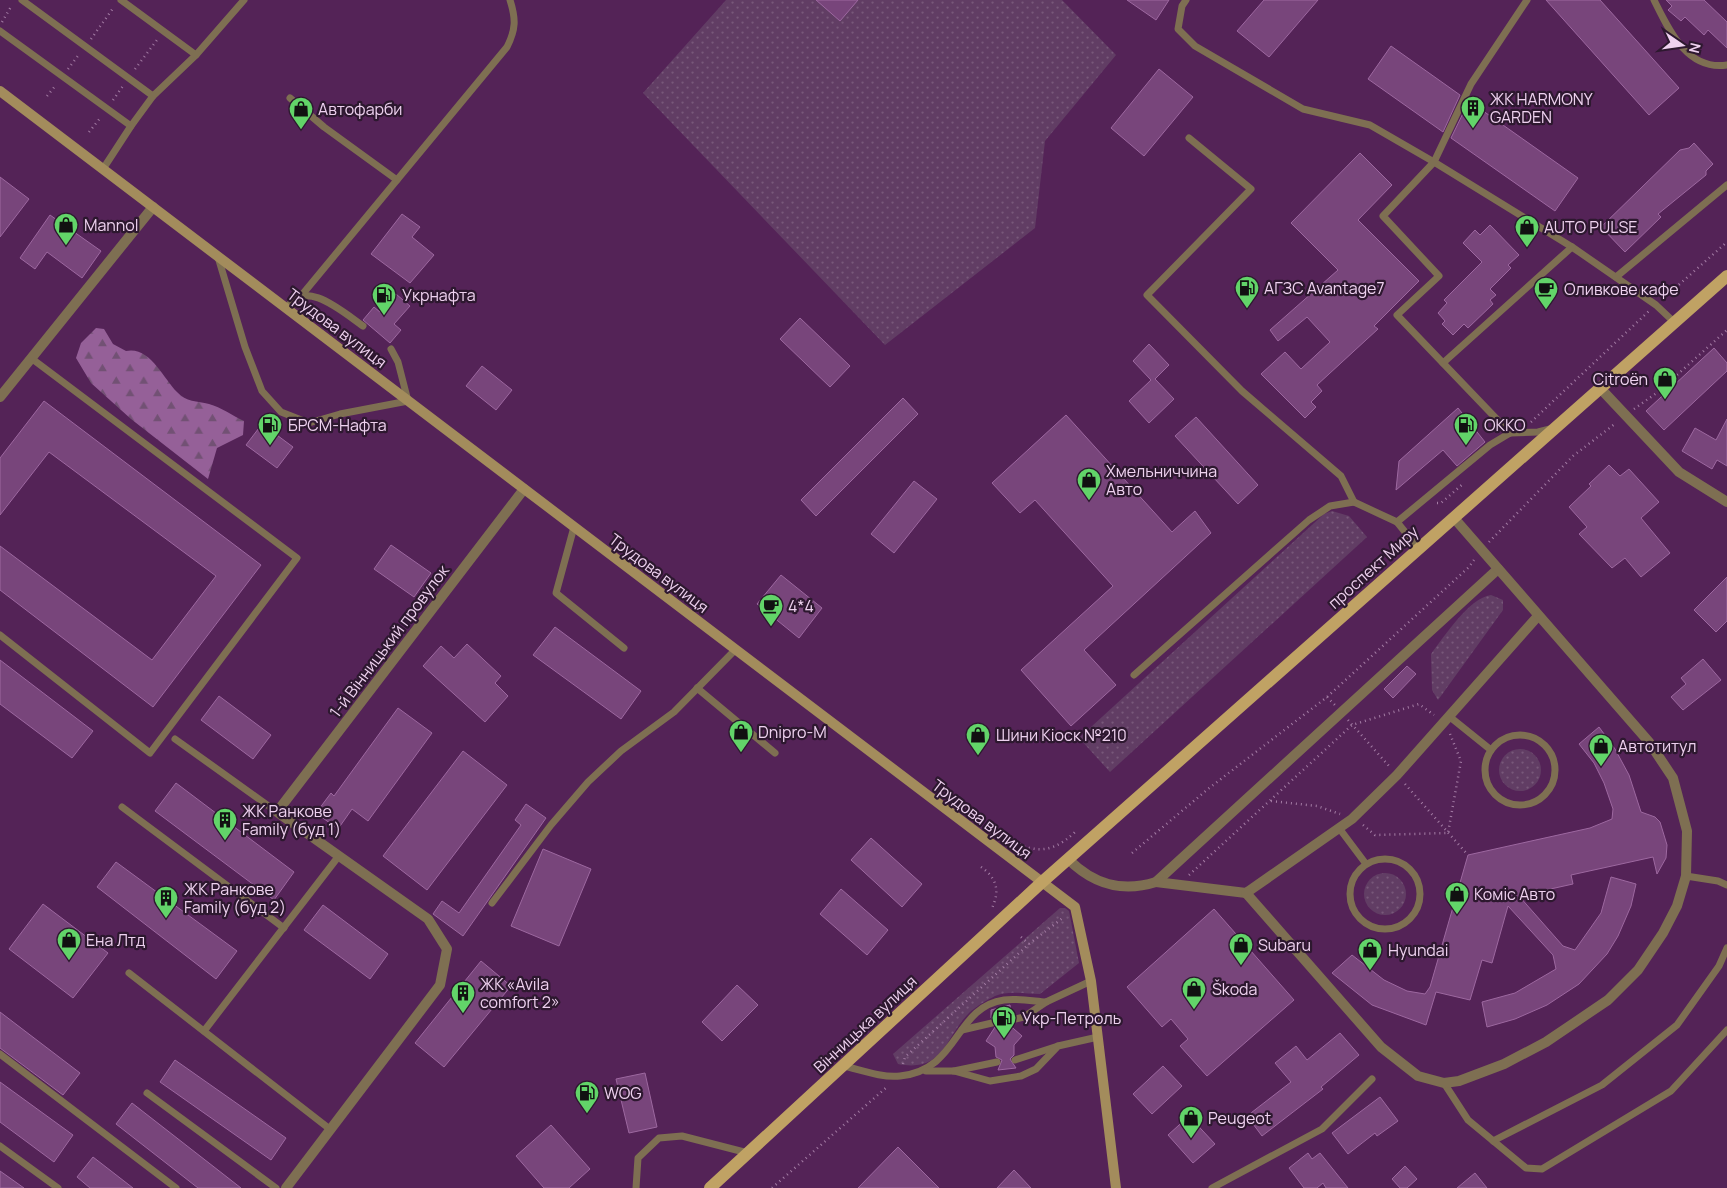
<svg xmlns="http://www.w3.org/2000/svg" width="1727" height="1188" viewBox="0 0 1727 1188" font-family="Manrope,sans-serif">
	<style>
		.grass { fill: url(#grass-dots) }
		.forest { fill: url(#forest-firs) }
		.building { fill: #78457b; stroke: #9d68a0 }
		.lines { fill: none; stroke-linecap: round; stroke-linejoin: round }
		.path { stroke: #a47da5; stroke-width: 2.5; stroke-dasharray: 1 4; stroke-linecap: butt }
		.lane { stroke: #7e6f52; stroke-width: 7 }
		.street { stroke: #7e6f52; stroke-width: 10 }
		.secondary { stroke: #a38c5c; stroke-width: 10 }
		.primary { stroke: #c0a264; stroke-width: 12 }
		.labels { text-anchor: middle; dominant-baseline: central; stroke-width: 4.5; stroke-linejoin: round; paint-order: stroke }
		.poi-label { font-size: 16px; fill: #eed1ef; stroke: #2d182f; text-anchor: start }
		.street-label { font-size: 16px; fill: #eed1ef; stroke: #2d182f }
	</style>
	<defs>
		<pattern id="grass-dots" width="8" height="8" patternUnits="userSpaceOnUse" patternTransform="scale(1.25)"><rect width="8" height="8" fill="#613d64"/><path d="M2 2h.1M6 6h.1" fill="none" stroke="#78587a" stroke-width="1.8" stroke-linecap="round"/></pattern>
		<pattern id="forest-firs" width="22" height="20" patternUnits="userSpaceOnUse" patternTransform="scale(1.25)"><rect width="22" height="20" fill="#956098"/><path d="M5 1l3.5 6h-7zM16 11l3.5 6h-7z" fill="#725174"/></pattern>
	</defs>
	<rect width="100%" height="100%" fill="#542357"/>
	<g class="grass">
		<path d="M726 0H1062L1116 55 1045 141 1035 228 885 345 643 93Z"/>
		<path d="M1332 511 1349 516 1367 537 1110 772 1079 738 1324 514Z"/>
		<path d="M1491 595 1503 600V610L1438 700 1432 690 1431 654C1444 637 1469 598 1491 595Z"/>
		<circle cx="1520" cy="770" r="21"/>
		<circle cx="1385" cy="894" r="21"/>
		<path d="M1060 908H1065L1069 911 1079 963 1040 994C1026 994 1008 990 995 996 987 1000 975 1007 969 1013 945 1037 944 1073 898 1064L893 1054Z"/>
	</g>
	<path class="forest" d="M96 328 104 329 113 344 126 351C150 346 163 378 177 392 186 402 197 401 209 404 221 407 233 416 244 421L243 435 217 448 208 479 131 419 91 383 76 358 81 343Z"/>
	<g class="building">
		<path d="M816 0H858L840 21Z"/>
		<path d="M1127 0H1169L1156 20Z"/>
		<path d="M1264 0H1318L1269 57 1237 31Z"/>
		<path d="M1546 0H1600L1679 88 1649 115Z"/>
		<path d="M1666 0H1704L1727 22V48L1708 30 1704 35 1685 17 1681 21 1668 10 1672 6Z"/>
		<path d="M1391 46 1460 95 1443 132 1368 79Z"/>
		<path d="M1159 69 1193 97 1144 156 1111 128Z"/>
		<path d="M1469 101 1578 178 1555 211 1451 138Z"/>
		<path d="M1694 143 1713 164 1706 171V175L1658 214 1661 217 1625 252 1601 227 1680 150 1689 148Z"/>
		<path d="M1360 153 1392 185 1358 220 1419 281 1374 326 1378 329 1317 385 1322 391 1311 402 1316 407 1305 418 1261 374 1285 352 1301 369 1330 342 1307 317 1278 341 1270 330 1338 270 1291 223Z"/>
		<path d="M0 177 29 199 0 237Z"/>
		<path d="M402 214 420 227 412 237 434 255 410 283 371 254Z"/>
		<path d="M50 215 101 251 82 278 47 252 35 269 20 258Z"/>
		<path d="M1490 225 1519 255 1508 265 1511 268 1490 289 1496 295 1490 300 1493 304 1468 328 1464 324 1453 335 1442 324 1445 321 1438 313 1447 303 1444 300 1482 262 1463 243 1475 230 1480 235Z"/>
		<path d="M396 294 410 306 394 324 401 330 390 343 363 320 374 307 380 312Z"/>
		<path d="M800 318 850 366 830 387 780 339Z"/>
		<path d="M1149 344 1169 365 1155 379 1174 399 1149 423 1129 401 1151 380 1133 361Z"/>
		<path d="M1714 348 1727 363V371L1664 430 1646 411Z"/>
		<path d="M482 366 512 390 496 410 466 386Z"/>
		<path d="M903 398 918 414 816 516 801 500Z"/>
		<path d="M44 401 261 565 153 707 0 590V546L152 660 216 576 49 452 0 515V458Z"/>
		<path d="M1458 408 1485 442 1457 466 1443 450 1396 490 1399 461Z"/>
		<path d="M1066 415 1172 532 1195 511 1211 533 1084 650 1116 685 1071 726 1021 670 1113 586 1035 500 1020 513 992 483Z"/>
		<path d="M1196 417 1258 485 1238 504 1175 436Z"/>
		<path d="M1727 419V466L1717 460 1712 469 1682 451 1695 428 1716 440Z"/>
		<path d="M262 424 293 447 277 468 246 445Z"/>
		<path d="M1609 465 1620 476 1629 469 1659 502 1641 518 1670 553 1641 577 1625 558 1612 568 1579 534 1587 527 1569 507 1591 486 1589 484Z"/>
		<path d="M914 481 937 499 894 553 871 534Z"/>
		<path d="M391 545 431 573 414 597 374 569Z"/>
		<path d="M781 575 822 608 799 638 757 604Z"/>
		<path d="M1727 577V621L1716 632 1694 610Z"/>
		<path d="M555 627 641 691 621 719 533 655Z"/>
		<path d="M467 644 501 676 495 683 508 696 485 722 423 666 441 646 454 658Z"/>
		<path d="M1703 659 1721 680 1683 710 1671 697 1686 684 1681 678Z"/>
		<path d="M0 660 93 731 72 758 0 704Z"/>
		<path d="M1407 666 1416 674 1393 698 1384 689Z"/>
		<path d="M219 696 271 735 253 759 201 720Z"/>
		<path d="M398 708 432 733 368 821 352 809 338 829 316 813 331 793 334 796Z"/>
		<path d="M1599 727 1615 749 1629 775 1641 812 1655 817 1660 822 1667 845 1666 858 1657 874 1653 857 1571 875 1573 884 1519 896 1563 946 1575 950 1601 913 1611 877 1636 884 1631 906 1618 936 1607 954 1579 984 1547 1005 1515 1019 1487 1027 1482 1002 1515 993 1556 969 1553 955 1508 906 1492 963 1482 960 1470 1000 1436 992 1426 1025 1372 1005 1332 973 1352 955 1384 980 1407 991 1425 994 1430 987 1468 855 1590 828 1612 819 1613 809 1604 783 1594 763 1579 744Z"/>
		<path d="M463 751 507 785 427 890 383 856Z"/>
		<path d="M176 783 294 872 274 900 155 811Z"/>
		<path d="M526 804 546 818 463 936 433 914 442 901 459 913 521 825 515 820Z"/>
		<path d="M871 838 922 884 902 907 851 860Z"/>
		<path d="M543 849 591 869 559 946 511 926Z"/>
		<path d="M116 862 237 951 216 979 97 887Z"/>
		<path d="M841 889 888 930 867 955 820 914Z"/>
		<path d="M43 904 108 953 73 998 9 949Z"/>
		<path d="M323 905 388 954 370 979 304 930Z"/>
		<path d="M1214 909 1294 1000 1207 1076 1180 1046 1188 1039 1171 1019 1162 1027 1127 987Z"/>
		<path d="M481 961 511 986 444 1067 415 1043Z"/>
		<path d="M737 985 758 1005 722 1041 702 1022Z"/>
		<path d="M1010 1005 1011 1015 1007 1016 1006 1022 1022 1036 1014 1045V1055L1010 1059 1016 1068 998 1070 1002 1060 996 1057 995 1047 986 1041 997 1024 996 1020 991 1018V1010Z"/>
		<path d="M0 1012 80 1073 63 1095 0 1048Z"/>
		<path d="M1340 1033 1359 1055 1321 1087 1323 1089 1262 1136 1247 1116 1291 1082 1275 1063 1296 1046 1307 1060Z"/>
		<path d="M175 1060 286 1138 271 1160 160 1082Z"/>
		<path d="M1163 1066 1182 1086 1152 1114 1133 1094Z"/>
		<path d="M645 1073 657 1127 629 1133 616 1079Z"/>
		<path d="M0 1082 73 1135 54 1162 0 1122Z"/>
		<path d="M1380 1097 1398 1121 1377 1136 1375 1133 1348 1154 1332 1133Z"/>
		<path d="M132 1103 241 1188H198L116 1124Z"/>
		<path d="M1189 1116 1215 1144 1193 1163 1168 1135Z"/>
		<path d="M551 1125 590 1169 569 1188H544L516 1156Z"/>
		<path d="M898 1147 939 1188H858Z"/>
		<path d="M1308 1153 1312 1159 1320 1153 1348 1188H1326L1323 1183 1317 1188H1304L1289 1168Z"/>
		<path d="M93 1157 133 1188H90L77 1177Z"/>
		<path d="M1405 1166 1417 1179 1407 1188H1400L1392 1179Z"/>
		<path d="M1014 1170 1031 1188H997Z"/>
		<path d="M0 1171 24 1188H0Z"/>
		<path d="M1475 1173 1487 1188H1457Z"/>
	</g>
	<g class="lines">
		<g class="path">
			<path d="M2 22 12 5"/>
			<path d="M91 39 114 7"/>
			<path d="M68 69 80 53"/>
			<path d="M135 69 157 40"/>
			<path d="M47 96 56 85"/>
			<path d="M113 100 123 86"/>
			<path d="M89 132 101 117"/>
			<path d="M1664 298 1727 242"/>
			<path d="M1634 409 1658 392 1727 330"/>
			<path d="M1531 422 1649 311"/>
			<path d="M1437 503H1441L1464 483"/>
			<path d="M1489 542 1573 456 1616 423"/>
			<path d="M1327 697 1335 705"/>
			<path d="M1348 720 1389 766"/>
			<path d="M1405 784 1468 855"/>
			<path d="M1271 801 1317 806 1340 814"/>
			<path d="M1363 825 1375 835 1448 833 1461 761 1450 734"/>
			<path d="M998 831C1027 852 1048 858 1075 832"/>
			<path d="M1132 853 1208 789 1327 697 1469 567 1474 560"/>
			<path d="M981 867C997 878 1000 891 992 908"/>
			<path d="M1189 875 1352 725 1419 704 1434 715"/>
			<path d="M1021 937 1029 944"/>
			<path d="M903 1064 905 1057 1029 944 1064 917"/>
			<path d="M772 1188 888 1086"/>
		</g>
		<g class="lane">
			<path d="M22 0 153 96 196 55"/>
			<path d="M121 0 196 55 244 0"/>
			<path d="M1186 0 1182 6 1178 29 1195 46 1303 109 1370 125 1434 162 1572 247 1656 305 1674 322"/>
			<path d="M1654 0C1669 30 1687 71 1727 65"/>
			<path d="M0 31 131 126 153 96"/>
			<path d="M290 98 324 127 397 180"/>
			<path d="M1189 138 1251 189 1147 295 1242 391 1341 476 1354 502"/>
			<path d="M103 169 131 126"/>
			<path d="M218 257 245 347 262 391 281 412 309 423 340 414 408 401 398 362 391 349"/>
			<path d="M1616 277 1727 185"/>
			<path d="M301 296 507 47C516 29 516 19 510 0"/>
			<path d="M287 309C303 276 344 313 363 326"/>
			<path d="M1443 363 1572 247"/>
			<path d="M1510 433 1397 315 1439 276 1383 216 1434 162 1471 84 1527 0"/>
			<path d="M1397 522 1490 445 1510 433 1538 432 1550 429"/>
			<path d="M574 527 556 593 624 648"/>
			<path d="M0 635 150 753 297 558 31 358"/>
			<path d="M1134 675 1309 520 1330 506 1354 502 1397 522 1418 548"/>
			<path d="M697 688 775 753"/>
			<path d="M1450 717 1491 750"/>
			<circle cx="1520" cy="770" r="35"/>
			<path d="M175 739 277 812"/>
			<path d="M122 807 284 928"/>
			<path d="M1339 828 1366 864"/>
			<circle cx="1385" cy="894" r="35"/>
			<path d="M1686 876 1718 881 1727 885"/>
			<path d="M492 903 551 825 588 782 621 751 674 712 735 650"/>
			<path d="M129 973 331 1130"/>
			<path d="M1011 1020 1024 1017 1046 1002 1091 981"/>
			<path d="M962 1030 992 1023"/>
			<path d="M204 1031 338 857"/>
			<path d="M0 1054 176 1188"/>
			<path d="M1015 1060 1058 1046"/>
			<path d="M844 1066C861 1070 882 1078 900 1076 960 1070 954 1007 1004 1000 1017 998 1033 1001 1046 1002"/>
			<path d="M926 1071H954L990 1081 1021 1076 1036 1069 1058 1046 1098 1037"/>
			<path d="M954 1071 997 1062"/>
			<path d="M1444 1083 1468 1120 1526 1168 1542 1169 1671 1091 1727 1030"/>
			<path d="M147 1093 276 1188"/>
			<path d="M1493 1141 1602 1085 1677 1025 1719 966 1727 948"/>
			<path d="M0 1146 58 1188"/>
			<path d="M636 1188 638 1158 659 1138 682 1136 748 1153"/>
			<path d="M1212 1188 1322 1129 1372 1079"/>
		</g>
		<g class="street">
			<path d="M1600 388 1679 472 1727 502"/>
			<path d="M0 397 153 207"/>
			<path d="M1068 859C1093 884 1121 893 1156 882L1498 569"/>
			<path d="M1156 882 1246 893 1352 819 1397 775 1538 616"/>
			<path d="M1246 893 1381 1047 1418 1076 1444 1083 1459 1081 1504 1064 1546 1042 1608 1000 1638 970 1663 933 1677 906 1686 876 1687 831 1673 778 1649 742 1454 518"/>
			<path d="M286 1188 440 985 447 949 428 919 277 812 524 489"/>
		</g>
		<path class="secondary" d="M0 91 1075 907 1091 981 1116 1188"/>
		<path class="primary" d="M710 1188 1041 883 1727 276"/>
	</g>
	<defs>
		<symbol id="building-pin" viewBox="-11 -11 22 30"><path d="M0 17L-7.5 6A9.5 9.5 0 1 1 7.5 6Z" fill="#62d469" stroke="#2d182f"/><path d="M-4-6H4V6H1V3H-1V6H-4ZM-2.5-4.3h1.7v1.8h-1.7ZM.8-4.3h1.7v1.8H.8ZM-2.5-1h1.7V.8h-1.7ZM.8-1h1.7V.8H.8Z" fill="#111"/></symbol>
		<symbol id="shop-pin" viewBox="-11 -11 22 30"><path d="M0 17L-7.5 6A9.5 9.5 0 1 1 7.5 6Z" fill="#62d469" stroke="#2d182f"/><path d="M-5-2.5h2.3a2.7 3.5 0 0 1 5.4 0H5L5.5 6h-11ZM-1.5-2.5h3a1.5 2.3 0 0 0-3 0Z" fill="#111"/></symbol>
		<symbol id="fuel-pin" viewBox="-11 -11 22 30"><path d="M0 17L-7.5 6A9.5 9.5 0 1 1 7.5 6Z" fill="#62d469" stroke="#2d182f"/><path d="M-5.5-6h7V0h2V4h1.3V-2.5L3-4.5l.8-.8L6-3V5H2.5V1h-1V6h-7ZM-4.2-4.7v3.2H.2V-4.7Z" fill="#111"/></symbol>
		<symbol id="cafe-pin" viewBox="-11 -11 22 30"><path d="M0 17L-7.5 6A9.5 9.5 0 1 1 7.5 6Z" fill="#62d469" stroke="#2d182f"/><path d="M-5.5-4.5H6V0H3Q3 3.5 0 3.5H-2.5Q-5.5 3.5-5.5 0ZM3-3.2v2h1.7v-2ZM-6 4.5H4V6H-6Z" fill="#111"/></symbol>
	</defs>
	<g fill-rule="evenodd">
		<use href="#building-pin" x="1459" y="94" width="28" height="38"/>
		<use href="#shop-pin" x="287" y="95" width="28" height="38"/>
		<use href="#shop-pin" x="52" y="211" width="28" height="38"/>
		<use href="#shop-pin" x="1513" y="213" width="28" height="38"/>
		<use href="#fuel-pin" x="1233" y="274" width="28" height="38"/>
		<use href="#cafe-pin" x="1532" y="275" width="28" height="38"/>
		<use href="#fuel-pin" x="370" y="281" width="28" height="38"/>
		<use href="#shop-pin" x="1651" y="365" width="28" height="38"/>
		<use href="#fuel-pin" x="256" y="411" width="28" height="38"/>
		<use href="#fuel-pin" x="1452" y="411" width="28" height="38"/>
		<use href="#shop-pin" x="1075" y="466" width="28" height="38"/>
		<use href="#cafe-pin" x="757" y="592" width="28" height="38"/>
		<use href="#shop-pin" x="727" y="718" width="28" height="38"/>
		<use href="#shop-pin" x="964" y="721" width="28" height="38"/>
		<use href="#shop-pin" x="1587" y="732" width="28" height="38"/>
		<use href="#building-pin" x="211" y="806" width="28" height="38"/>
		<use href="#shop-pin" x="1443" y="880" width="28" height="38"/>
		<use href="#building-pin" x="152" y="884" width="28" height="38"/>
		<use href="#shop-pin" x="55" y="926" width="28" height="38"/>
		<use href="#shop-pin" x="1227" y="931" width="28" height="38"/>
		<use href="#shop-pin" x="1356" y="936" width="28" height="38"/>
		<use href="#shop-pin" x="1180" y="975" width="28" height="38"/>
		<use href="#building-pin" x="449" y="979" width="28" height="38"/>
		<use href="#fuel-pin" x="990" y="1004" width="28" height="38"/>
		<use href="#fuel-pin" x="573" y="1079" width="28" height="38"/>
		<use href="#shop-pin" x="1177" y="1104" width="28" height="38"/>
	</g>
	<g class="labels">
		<g class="poi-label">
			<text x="1490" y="99">ЖК HARMONY<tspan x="1490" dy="18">GARDEN</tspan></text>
			<text x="318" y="109">Автофарби</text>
			<text x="84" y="225">Mannol</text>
			<text x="1544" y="227">AUTO PULSE</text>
			<text x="1264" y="288">АГЗС Avantage7</text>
			<text x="1564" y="289">Оливкове кафе</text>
			<text x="402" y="295">Укрнафта</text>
			<text x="1648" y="379" text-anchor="end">Citroën</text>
			<text x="288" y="425">БРСМ-Нафта</text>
			<text x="1484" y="425">ОККО</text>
			<text x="1106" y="471">Хмельниччина<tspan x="1106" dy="18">Авто</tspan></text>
			<text x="788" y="606">4*4</text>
			<text x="758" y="732">Dnipro-M</text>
			<text x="996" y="735">Шини Кіоск №210</text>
			<text x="1618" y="746">Автотитул</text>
			<text x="242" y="811">ЖК Ранкове<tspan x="242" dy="18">Family (буд 1)</tspan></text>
			<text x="184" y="889">ЖК Ранкове<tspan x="184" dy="18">Family (буд 2)</tspan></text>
			<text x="1474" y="894">Коміс Авто</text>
			<text x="86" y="940">Ена Лтд</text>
			<text x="1258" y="945">Subaru</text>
			<text x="1388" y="950">Hyundai</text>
			<text x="480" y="984">ЖК «Avila<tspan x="480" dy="18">comfort 2»</tspan></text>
			<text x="1212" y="989">Škoda</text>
			<text x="1022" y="1018">Укр-Петроль</text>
			<text x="604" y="1093">WOG</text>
			<text x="1208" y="1118">Peugeot</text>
		</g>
		<g class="street-label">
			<text transform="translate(337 328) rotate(37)">Трудова вулиця</text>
			<text transform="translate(1373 567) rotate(-42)">проспект Миру</text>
			<text transform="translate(659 573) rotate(37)">Трудова вулиця</text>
			<text transform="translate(389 641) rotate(-53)">1-й Вінницький провулок</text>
			<text transform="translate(982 819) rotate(37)">Трудова вулиця</text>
			<text transform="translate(865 1024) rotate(-43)">Вінницька вулиця</text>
		</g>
	</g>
	<g transform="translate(1682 45) rotate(103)" stroke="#2d182f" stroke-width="4" paint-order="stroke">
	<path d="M0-4L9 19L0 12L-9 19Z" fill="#eed1ef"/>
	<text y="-8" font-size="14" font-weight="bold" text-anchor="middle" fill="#eed1ef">N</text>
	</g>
</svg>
